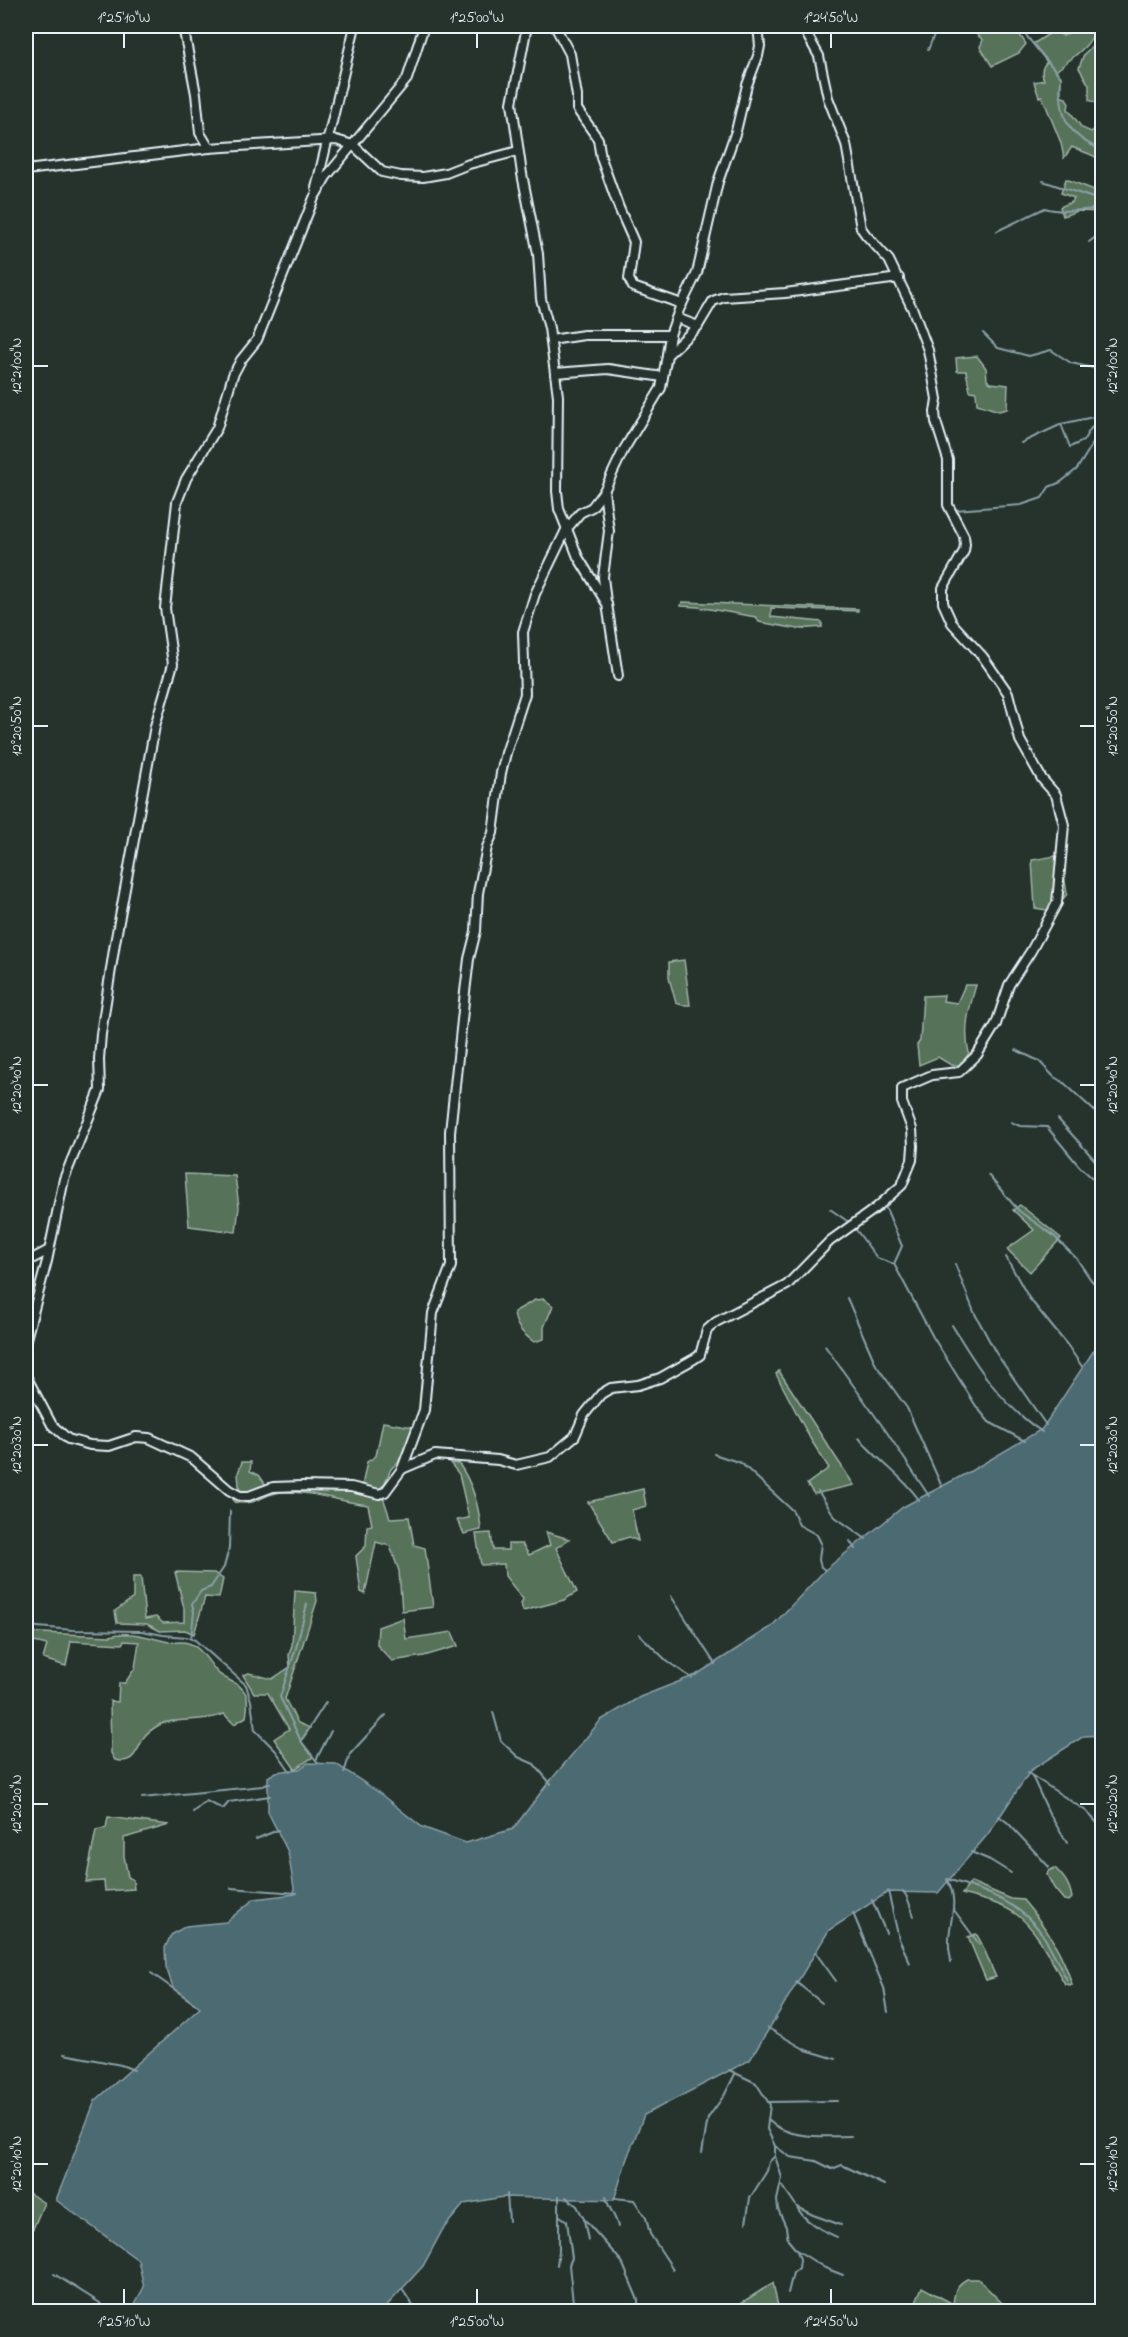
<svg xmlns="http://www.w3.org/2000/svg" width="1128" height="2337" viewBox="0 0 1128 2337" font-family="'Indie Flower',sans-serif">
	<style>
		.green { fill: #567259; stroke: #9fb2a8; stroke-width: 1.5 }
		.water { fill: #4b6a72; stroke: #8aa0a8; stroke-width: 1.5 }
		.lines { fill: none; stroke-linecap: round; stroke-linejoin: round }
		.stream { stroke: #8aa0a8; stroke-width: 2 }
		.minor-casing { stroke: #e8f1f8; stroke-width: 12 }
		.minor { stroke: #26332d; stroke-width: 8 }
		.ticks { fill: none; stroke: #e8f1f8; stroke-width: 2 }
		.neatline { fill: none; stroke: #e8f1f8; stroke-width: 2 }
		.ticks-label { font-size: 15px; text-anchor: middle; fill: #e8f1f8 }
	</style>
	<rect width="100%" height="100%" fill="#26332d"/>
	<filter id="ink" filterUnits="userSpaceOnUse"><feTurbulence type="fractalNoise" baseFrequency=".0167" numOctaves="2"/><feDisplacementMap in="SourceGraphic" scale="12" xChannelSelector="R" yChannelSelector="G"/><feConvolveMatrix kernelMatrix="1 2 1 2 8 2 1 2 1" color-interpolation-filters="sRGB"/></filter>
	<g filter="url(#ink)">
		<g class="green">
			<path d="M967 26H1014L1026 44 1019 53 992 66 980 47 983 40Z"/>
			<path d="M1081 26H1094C1097 43 1068 60 1056 71L1061 77 1060 96 1066 98 1069 103 1068 109 1082 128 1091 132 1102 123V161C1094 154 1082 152 1072 147L1064 158 1061 143 1042 96 1039 97 1034 82 1044 80C1041 73 1041 67 1047 62L1033 44 1055 30 1063 36Z"/>
			<path d="M1102 37V118L1097 103 1089 100V85L1079 68 1084 54Z"/>
			<path d="M1066 179 1102 193V212L1078 211 1063 216 1060 207 1072 202 1074 198 1061 193Z"/>
			<path d="M977 356 986 368 987 380 991 383 1008 385 1007 409 999 411 977 404 976 392 970 391 966 371H957L956 358Z"/>
			<path d="M682 602 858 609V611L771 608V617L822 622V627L798 629 759 622 756 617 698 607 681 606Z"/>
			<path d="M1061 855 1067 894 1053 911 1035 908 1032 860Z"/>
			<path d="M684 960 690 1005H682L676 1003 669 978V962Z"/>
			<path d="M965 985H976C969 1009 963 1029 969 1053L961 1065H951L938 1057 919 1065 917 1045 920 1041 923 996 944 995 943 1001 957 1003Z"/>
			<path d="M185 1174 235 1176 239 1207 236 1232 189 1226Z"/>
			<path d="M1020 1205 1061 1238 1030 1272 1007 1249 1034 1230 1013 1210Z"/>
			<path d="M544 1299 553 1306 544 1327V1339L534 1342C523 1334 515 1326 514 1312L535 1300Z"/>
			<path d="M779 1371 854 1485 814 1494 807 1484 829 1468 811 1440 776 1374Z"/>
			<path d="M383 1422 413 1427 399 1461 391 1469 381 1491 390 1518 409 1517 414 1545 425 1548 433 1607 402 1611 399 1571 390 1546 376 1542 365 1594 361 1592 356 1556 366 1546 367 1526 372 1525 368 1505C340 1502 312 1491 284 1492 264 1492 257 1507 234 1502L232 1495 240 1497 238 1473 242 1462H251L250 1471 259 1475 269 1489 362 1486 367 1462 376 1456Z"/>
			<path d="M450 1463 459 1464C473 1484 479 1505 481 1530L464 1534 457 1520 469 1518 459 1474Z"/>
			<path d="M643 1489 646 1506 632 1510 638 1541 629 1537 613 1542 588 1502Z"/>
			<path d="M546 1532 569 1539 556 1548 577 1592 564 1600 523 1611 521 1604 523 1599 505 1576 504 1564 481 1565 476 1534 491 1533 493 1550H508V1544H522L529 1555 550 1545Z"/>
			<path d="M175 1572 214 1573 223 1579 219 1598 205 1597 194 1634 185 1630 160 1631 147 1624 117 1623 115 1611 133 1598V1577H141L145 1619 156 1617 163 1623 184 1622V1608Z"/>
			<path d="M295 1591 316 1593 317 1601 285 1699 298 1723 310 1728 301 1741 313 1757 295 1769 274 1739 289 1729 268 1693H254L243 1675 249 1673 272 1679 290 1667 289 1655 292 1645Z"/>
			<path d="M403 1618 406 1639 452 1632 458 1646 424 1656 392 1661 377 1645 378 1627Z"/>
			<path d="M41 1633 110 1636C131 1630 149 1638 169 1642 175 1643 182 1641 188 1643 200 1646 209 1663 217 1672 224 1680 240 1682 246 1694 249 1702 247 1710 246 1717L234 1724 224 1714C204 1723 172 1717 159 1725 154 1728 147 1732 144 1737 137 1750 134 1765 115 1760L111 1753 110 1701 118 1702 119 1683H125L135 1668 139 1642 124 1641 122 1644 71 1641 66 1666 43 1659 47 1645 26 1640 28 1634Z"/>
			<path d="M108 1817 169 1825 124 1838V1856L128 1877 133 1880 134 1889 105 1891 104 1881 86 1882 96 1830 106 1828Z"/>
			<path d="M1055 1868C1065 1878 1070 1885 1072 1898L1069 1901 1064 1900 1054 1888 1047 1875 1048 1871Z"/>
			<path d="M971 1882 1011 1899 1023 1900C1045 1926 1063 1952 1072 1985L1065 1984C1051 1961 1038 1930 1016 1914 1000 1903 981 1899 962 1894Z"/>
			<path d="M976 1934C983 1942 990 1966 996 1977L986 1980 968 1937Z"/>
			<path d="M26 2191 44 2203 26 2245Z"/>
			<path d="M967 2279H978L1010 2311H912L922 2287 953 2304C955 2290 955 2286 967 2279Z"/>
			<path d="M773 2283 779 2311H738V2305Z"/>
		</g>
		<path class="water" d="M1102 1338V1735L1084 1736 1031 1770 988 1834 938 1893 888 1892 829 1930 750 2060 644 2115 627 2158 614 2200 503 2197 464 2204 443 2229 423 2266 382 2311H131L144 2287 138 2260 56 2200 95 2101 200 2008 173 1987 166 1967 165 1948 171 1935 186 1926 226 1922 254 1899 295 1894 288 1852 268 1812V1777L276 1772 299 1769 308 1763 336 1764 378 1792 422 1827 466 1843 513 1829 545 1787 601 1720 640 1697 696 1675 771 1627 825 1570 903 1507 969 1472 1042 1429Z"/>
		<g class="lines">
			<g class="stream">
				<path d="M1021 26 1028 38 1061 77C1059 114 1065 135 1102 150"/>
				<path d="M928 50 934 35 944 26"/>
				<path d="M1043 181 1102 201"/>
				<path d="M997 231 1045 208C1059 213 1087 210 1102 208"/>
				<path d="M1089 242 1102 232"/>
				<path d="M983 333 998 348 1029 356 1051 350 1071 363 1102 370"/>
				<path d="M1098 416 1100 425 1091 428 1083 441 1070 447 1061 424Z"/>
				<path d="M1021 443 1062 424"/>
				<path d="M955 510 1021 505 1042 498 1049 487 1061 482 1077 469 1102 429"/>
				<path d="M1016 1050 1039 1061 1054 1077 1063 1082 1102 1118"/>
				<path d="M1058 1119 1102 1168"/>
				<path d="M1011 1122 1020 1126 1047 1127 1079 1166 1102 1187"/>
				<path d="M988 1175 1019 1211 1054 1236 1077 1259 1091 1280 1102 1291"/>
				<path d="M885 1206 902 1246 894 1264"/>
				<path d="M830 1209 850 1223"/>
				<path d="M854 1227 877 1258 894 1264 933 1337 976 1406 989 1422 1025 1441"/>
				<path d="M1006 1257 1029 1298 1068 1346 1083 1368"/>
				<path d="M955 1264 974 1312 996 1353 1046 1425"/>
				<path d="M847 1298 876 1365 907 1408 942 1487"/>
				<path d="M952 1325C978 1368 1000 1403 1042 1432"/>
				<path d="M825 1346 886 1431 929 1496"/>
				<path d="M859 1438C878 1461 902 1475 919 1500"/>
				<path d="M714 1454 741 1463 793 1511 799 1525 817 1535 821 1543 819 1560 821 1567 825 1570"/>
				<path d="M818 1491 835 1517 866 1539"/>
				<path d="M850 1541 855 1549"/>
				<path d="M671 1596 715 1664"/>
				<path d="M307 1604 296 1648 280 1697 301 1741 318 1763"/>
				<path d="M26 1626 73 1630 142 1631 163 1635 186 1637 195 1640 246 1685 251 1701 255 1730 276 1751 290 1771"/>
				<path d="M639 1634 668 1662 692 1678"/>
				<path d="M191 1639 194 1612 192 1604 201 1591 211 1587 224 1567 229 1548 230 1511"/>
				<path d="M493 1712 501 1741 518 1757 534 1764 551 1784"/>
				<path d="M301 1741 326 1702"/>
				<path d="M316 1760 331 1731"/>
				<path d="M344 1773 350 1754 386 1715"/>
				<path d="M1028 1773 1086 1811 1102 1828"/>
				<path d="M1032 1776 1049 1813 1067 1843"/>
				<path d="M142 1798 263 1786 270 1783"/>
				<path d="M193 1812 206 1801 223 1809 229 1802 270 1796"/>
				<path d="M999 1816 1008 1823 1049 1867"/>
				<path d="M256 1839 278 1830"/>
				<path d="M971 1852 990 1860 1011 1873"/>
				<path d="M947 1879C983 1890 1020 1902 1042 1934 1052 1948 1059 1965 1067 1980"/>
				<path d="M947 1880C961 1903 947 1924 949 1947 949 1952 951 1957 951 1962"/>
				<path d="M231 1888 297 1893"/>
				<path d="M888 1891 899 1939 910 1963"/>
				<path d="M903 1891 907 1897 914 1916"/>
				<path d="M872 1900 886 1933"/>
				<path d="M954 1910 979 1944"/>
				<path d="M853 1913 884 1988 888 2012"/>
				<path d="M815 1952 836 1981"/>
				<path d="M151 1973 198 2006"/>
				<path d="M796 1982 822 2003"/>
				<path d="M768 2028 806 2050 836 2059"/>
				<path d="M64 2054 121 2065 134 2070"/>
				<path d="M729 2070 756 2083 770 2105 767 2129 775 2146V2156L782 2178 777 2200 778 2209 786 2227 788 2240 797 2251 800 2259 799 2268 793 2273 788 2293"/>
				<path d="M768 2102 837 2101"/>
				<path d="M768 2120C788 2140 825 2136 851 2136"/>
				<path d="M775 2146 790 2157 816 2161 832 2169 842 2165 884 2185"/>
				<path d="M702 2153 708 2118 725 2094 735 2074"/>
				<path d="M782 2185 797 2207 813 2215 841 2225"/>
				<path d="M507 2194 509 2221"/>
				<path d="M566 2197 577 2206 584 2219 622 2262 638 2300V2312"/>
				<path d="M606 2197C608 2208 616 2216 618 2227"/>
				<path d="M614 2198 634 2200 646 2218 650 2234 673 2269"/>
				<path d="M797 2207C804 2222 822 2230 837 2237"/>
				<path d="M560 2216 567 2221 572 2258 569 2265 574 2312"/>
				<path d="M584 2220 588 2240"/>
				<path d="M746 2223 750 2198 767 2171 769 2162 775 2156"/>
				<path d="M798 2251 825 2268 843 2275"/>
				<path d="M557 2265 559 2251V2196"/>
				<path d="M54 2274 100 2303 105 2312"/>
				<path d="M402 2289 417 2312"/>
			</g>
			<defs>
				<g id="minor">
					<path d="M183 26 196 94 200 133 209 148 336 140 353 145 382 172 401 176 423 177 446 173 469 164 518 151"/>
					<path d="M527 26 512 103 522 174 538 254 541 299 549 328 558 396 557 491 559 509 578 557 607 604 618 676"/>
					<path d="M555 26 570 54 577 96V109L598 139 601 158 619 208 634 242 629 279 633 287 682 304"/>
					<path d="M26 170 209 148"/>
					<path d="M316 188 355 26"/>
					<path d="M677 318 698 326"/>
					<path d="M551 340 584 335H670"/>
					<path d="M667 354 670 335 679 310 697 273 718 182 736 131 747 85 758 56 760 46 758 26"/>
					<path d="M555 373 608 369 663 377"/>
					<path d="M604 491 609 531 603 577 606 602"/>
					<path d="M26 1262 49 1250"/>
					<path d="M26 1339 47 1261 64 1179 100 1090 99 1059 101 1034 115 943 155 726 173 664 165 608 177 502 186 479 217 428 233 375 241 360 257 340 314 198 326 177 407 79 424 26"/>
					<path d="M26 1376 52 1425 68 1439 90 1445 109 1446 136 1437 149 1438 192 1458 229 1490 240 1496H249L273 1487 302 1486 351 1487 379 1494 385 1492 402 1469 435 1455 498 1460 516 1465 550 1457 575 1436 584 1415 601 1394 611 1388 638 1385 660 1378 694 1359 700 1355 707 1330 716 1322 787 1285 830 1241 876 1208 902 1185 912 1160 913 1146 912 1129 902 1102V1088L932 1075 959 1072 977 1055 996 1024 1009 985 1031 951 1057 903 1064 825 1056 795 1042 779 1020 740 1008 693 983 657 952 623 943 603V588L964 551 965 544 964 536 948 505V460L936 422 935 412 937 399 928 350 913 310 889 260 866 235 861 228 846 144 828 98 819 56 802 26"/>
					<path d="M402 1469 424 1410 433 1313 451 1266 450 1132 465 992 469 959 476 931 478 893 487 847 493 833 501 773 506 753 525 694 523 632 535 594 566 530 580 513 592 507 604 491 623 451 661 388 667 355 698 326 713 301 724 297 785 293 899 278"/>
				</g>
			</defs>
			<use href="#minor" class="minor-casing"/>
			<use href="#minor" class="minor"/>
		</g>
	</g>
	<path class="ticks" d="M124 33V48M477 33V48M831 33V48M33 366H48M1080 366H1095M33 726H48M1080 726H1095M33 1085H48M1080 1085H1095M33 1445H48M1080 1445H1095M33 1804H48M1080 1804H1095M33 2164H48M1080 2164H1095M124 2289V2304M477 2289V2304M831 2289V2304"/>
	<rect width="1128" height="2337" fill="none" stroke="#26332d" stroke-width="66"/>
	<rect x="33" y="33" width="1062" height="2271" class="neatline"/>
	<g class="ticks-label">
		<text x="124" y="22">1°25'10"W</text>
		<text x="477" y="22">1°25'00"W</text>
		<text x="831" y="22">1°24'50"W</text>
		<text transform="translate(16 366) rotate(-90)" y="5">12°21'00"N</text>
		<text transform="translate(1112 366) rotate(-90)" y="5">12°21'00"N</text>
		<text transform="translate(16 726) rotate(-90)" y="5">12°20'50"N</text>
		<text transform="translate(1112 726) rotate(-90)" y="5">12°20'50"N</text>
		<text transform="translate(16 1085) rotate(-90)" y="5">12°20'40"N</text>
		<text transform="translate(1112 1085) rotate(-90)" y="5">12°20'40"N</text>
		<text transform="translate(16 1445) rotate(-90)" y="5">12°20'30"N</text>
		<text transform="translate(1112 1445) rotate(-90)" y="5">12°20'30"N</text>
		<text transform="translate(16 1804) rotate(-90)" y="5">12°20'20"N</text>
		<text transform="translate(1112 1804) rotate(-90)" y="5">12°20'20"N</text>
		<text transform="translate(16 2164) rotate(-90)" y="5">12°20'10"N</text>
		<text transform="translate(1112 2164) rotate(-90)" y="5">12°20'10"N</text>
		<text x="124" y="2326">1°25'10"W</text>
		<text x="477" y="2326">1°25'00"W</text>
		<text x="831" y="2326">1°24'50"W</text>
	</g>
</svg>
